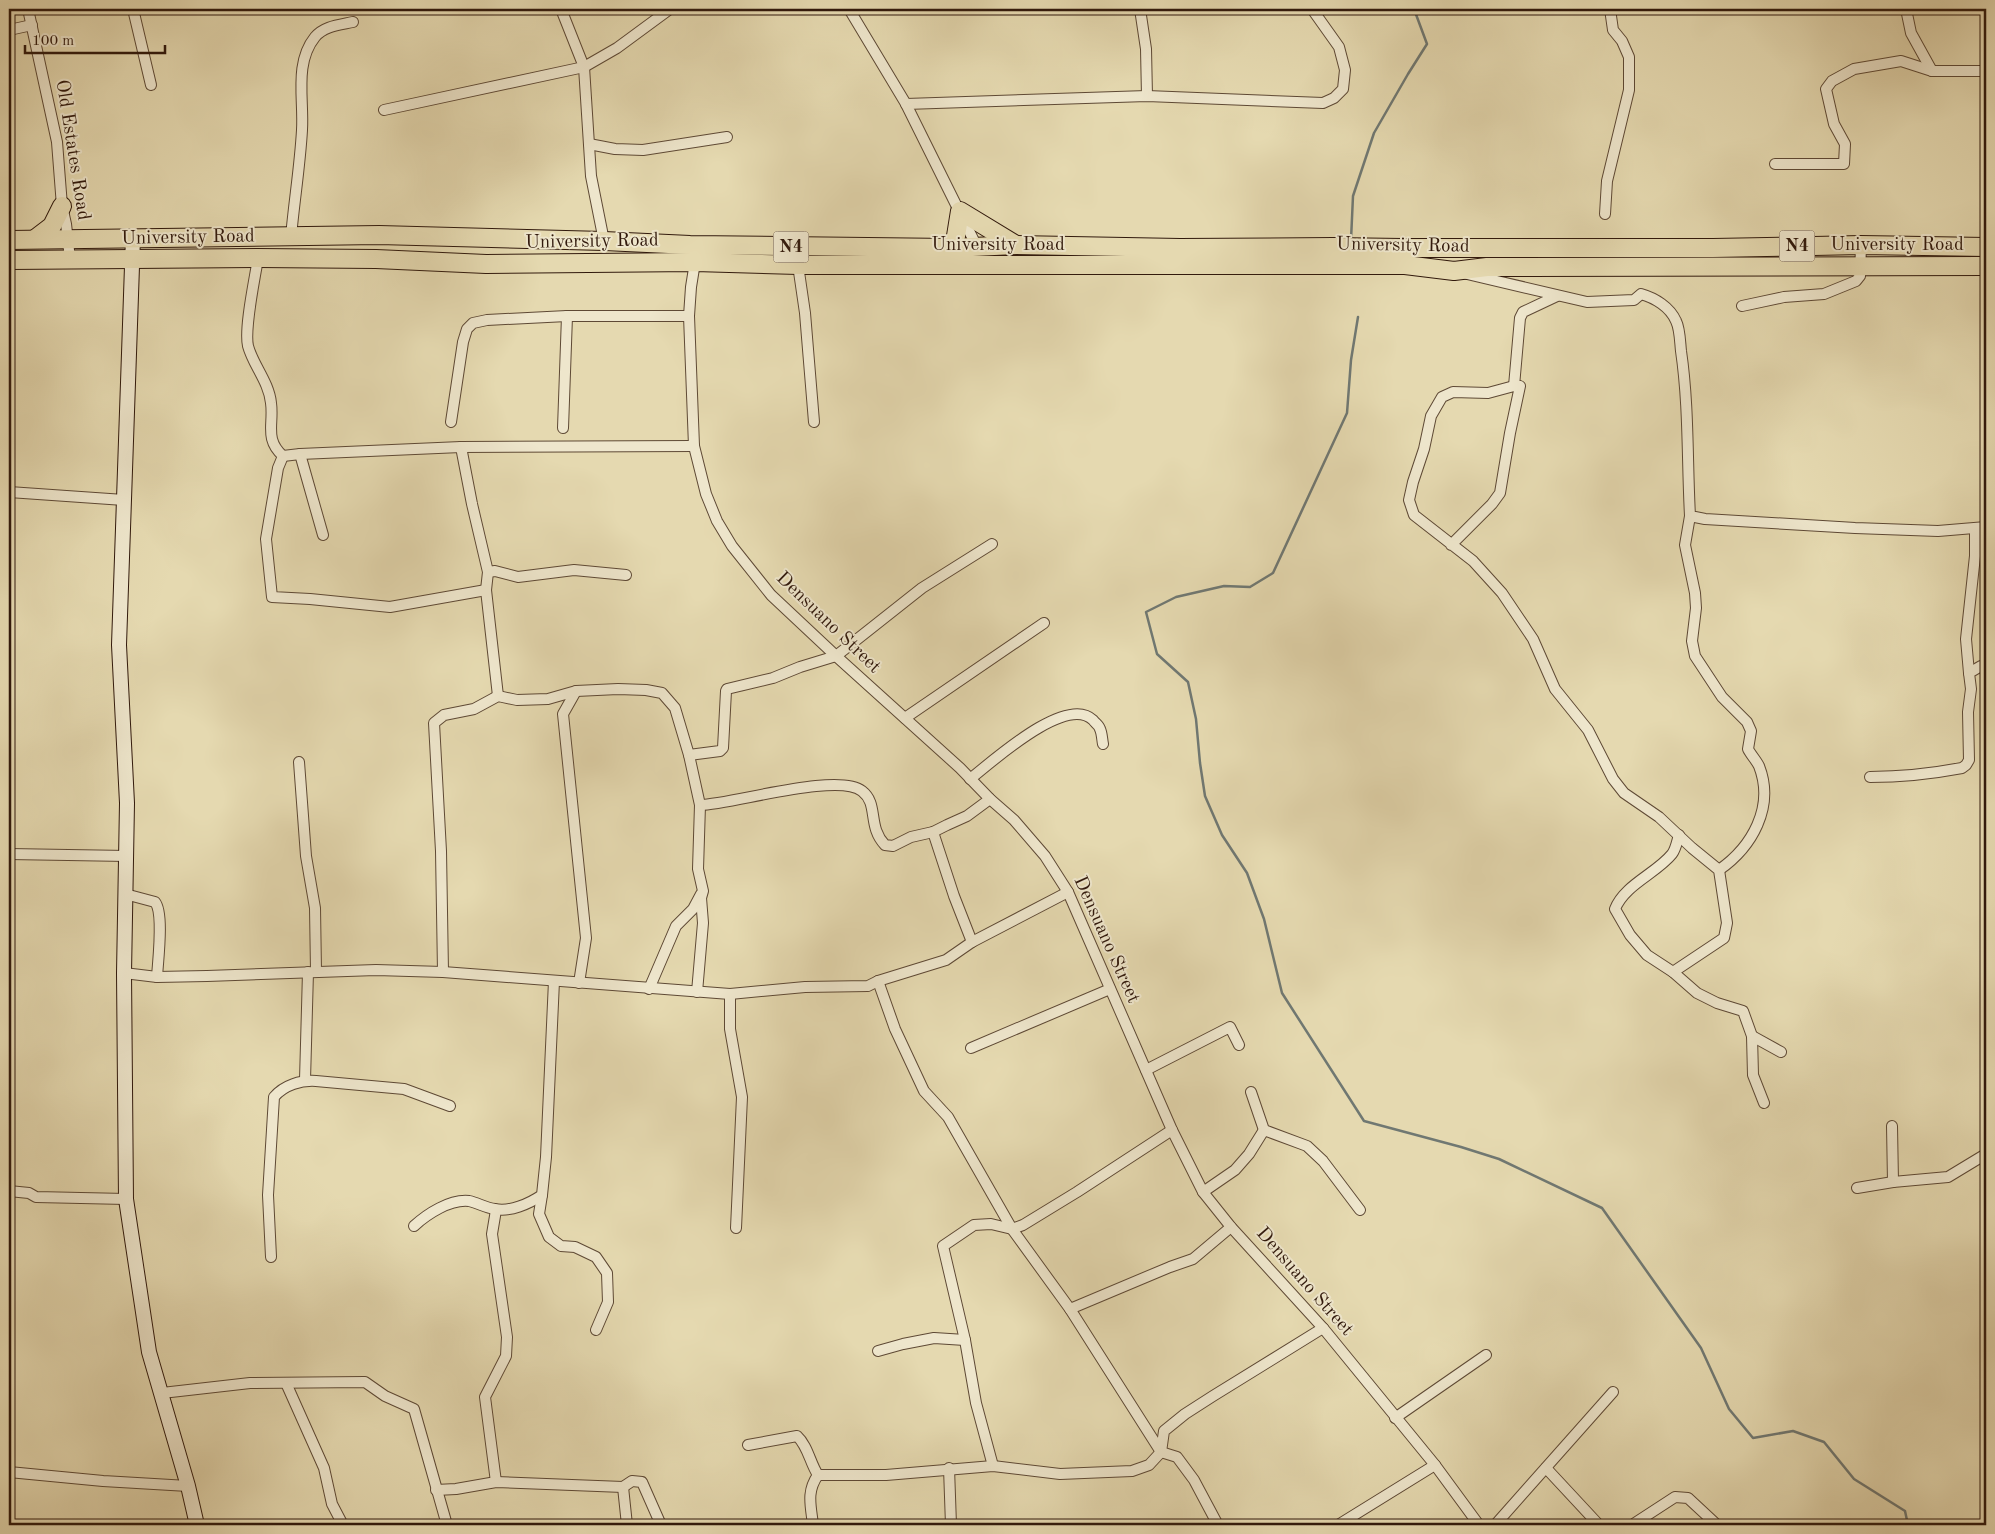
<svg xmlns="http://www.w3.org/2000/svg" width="1995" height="1534" viewBox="0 0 1995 1534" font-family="'Old Standard TT',serif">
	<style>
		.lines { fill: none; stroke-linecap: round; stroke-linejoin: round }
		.stream { stroke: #707872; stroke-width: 2.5 }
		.street-casing { stroke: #5e4935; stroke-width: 12 }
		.secondary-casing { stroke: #31190c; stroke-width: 16 }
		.highway-casing { stroke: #31190c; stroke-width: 20 }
		.street { stroke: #eee6cc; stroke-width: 10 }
		.secondary { stroke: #eee6cc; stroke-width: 14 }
		.highway { stroke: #e5d9b0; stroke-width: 18 }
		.labels { text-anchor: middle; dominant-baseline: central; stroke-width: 4; stroke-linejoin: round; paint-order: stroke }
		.shield { fill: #eee6cc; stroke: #6a5646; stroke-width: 1 }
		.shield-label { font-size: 18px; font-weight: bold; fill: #31190c }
		.street-label { font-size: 19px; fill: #31190c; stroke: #eee6cc }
	</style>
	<rect width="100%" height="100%" fill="#e5d9b0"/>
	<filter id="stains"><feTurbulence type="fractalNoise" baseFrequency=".004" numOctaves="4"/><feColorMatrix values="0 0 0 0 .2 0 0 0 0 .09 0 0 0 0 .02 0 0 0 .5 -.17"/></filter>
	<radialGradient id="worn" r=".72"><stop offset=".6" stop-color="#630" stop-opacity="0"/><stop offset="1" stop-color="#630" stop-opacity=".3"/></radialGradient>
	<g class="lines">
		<g class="stream">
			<path d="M1351 240 1353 196 1374 133 1408 74 1427 44 1414 9"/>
			<path d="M1358 317 1351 360 1347 413 1273 573 1250 587 1224 586 1176 597 1146 612 1157 654 1188 682 1196 719 1200 763 1205 796 1222 835 1247 873 1264 919 1282 993 1364 1121 1461 1147 1499 1159 1602 1208 1701 1348 1729 1409 1753 1438 1793 1431 1824 1442 1854 1479 1905 1511 1908 1525"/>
		</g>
		<defs>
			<g id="street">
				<path d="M28 9 57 142 62 206 66 224 70 259"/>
				<path d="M133 9 151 85"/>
				<path d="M561 9 584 67 591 176 604 241"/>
				<path d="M849 9 906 104 977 247"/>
				<path d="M1140 9 1146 49 1147 96"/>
				<path d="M1906 9 1911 33 1932 71H1986"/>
				<path d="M9 30 32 25"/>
				<path d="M906 104 1147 96 1323 103 1334 98 1343 89 1345 70 1339 47 1312 9"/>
				<path d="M384 110 584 67 617 48 670 9"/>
				<path d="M589 144 615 149 643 150 727 137"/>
				<path d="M1775 164H1844L1845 144 1834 124 1826 89 1832 81 1854 69 1901 61 1932 71"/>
				<path d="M1605 214 1607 181 1629 90V57L1622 41 1613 30 1610 9"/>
				<path d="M291 237C294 202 300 166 302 130 304 100 294 63 315 37 324 26 339 25 353 22"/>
				<path d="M258 258C255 278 244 328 248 346 253 365 269 382 271 403 274 424 264 439 283 456L300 454 461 447 472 504 488 572 486 590 498 696"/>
				<path d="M694 258 695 262 691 287 689 316 694 446 706 494 717 521 732 546 771 595 836 656 960 768 990 799 1014 820 1045 856 1068 892 1172 1130 1203 1192 1231 1227 1323 1328 1435 1465 1479 1525"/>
				<path d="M798 265 805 313 814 422"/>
				<path d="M1467 274 1587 302 1634 300 1641 294C1655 298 1670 307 1676 321 1680 329 1680 342 1681 351 1689 406 1687 461 1690 516L1705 519 1855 528 1938 531 1986 527"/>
				<path d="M1742 306 1784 297 1824 294 1856 281 1860 276 1861 245"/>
				<path d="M1514 386 1520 318 1523 312 1557 296"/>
				<path d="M451 422 463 342 467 329 473 323 487 320 567 316H689"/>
				<path d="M563 428 567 316"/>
				<path d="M461 447 694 446"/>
				<path d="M300 454 323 535"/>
				<path d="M283 456 278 468 266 539 272 597 310 599 390 607 486 590"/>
				<path d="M9 492 124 500"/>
				<path d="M1690 516 1685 545 1695 593 1696 608 1692 641 1695 656 1722 697 1747 722 1751 731 1748 749C1751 755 1756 760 1759 766 1775 807 1752 847 1719 870"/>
				<path d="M1451 545 1492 504 1500 493 1510 433 1520 386H1514L1488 393 1453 392 1442 397 1431 416 1424 449 1413 482 1409 500 1414 515 1473 561 1502 593 1533 639 1555 689 1588 730 1613 779 1624 793 1659 817 1692 848 1719 870 1727 923 1724 938 1673 972"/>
				<path d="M488 572 495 571 518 577 574 570 626 575"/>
				<path d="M1969 673 1966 639 1975 556V529"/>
				<path d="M576 691 563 714 586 938 579 983"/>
				<path d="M905 718 1044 623"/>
				<path d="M689 755 720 751 723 748 726 691 727 689 773 678 800 667 836 656 922 588 992 544"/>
				<path d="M299 762 306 856 315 908 316 971"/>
				<path d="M1870 777C1902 777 1930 774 1962 768L1966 765 1969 760 1968 712 1971 689 1969 673 1981 666 1986 667"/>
				<path d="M970 779C992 762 1066 694 1093 720 1095 723 1099 725 1100 729 1102 733 1102 739 1103 744"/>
				<path d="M700 805C733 804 838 772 862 791 879 804 867 826 885 845L893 846 911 837 933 832 947 825 967 816 990 799"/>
				<path d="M933 832 954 896 972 942"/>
				<path d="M1679 835C1677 841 1676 849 1672 854 1657 873 1624 885 1615 909L1630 935 1647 955 1673 972 1697 993 1717 1003 1743 1011 1752 1036 1753 1075 1764 1103"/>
				<path d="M9 854 127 856"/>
				<path d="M125 894 155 902C164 913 158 960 157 977"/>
				<path d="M443 972 441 851 434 723 444 715 474 709 498 696 517 700 548 699 576 691 618 689 646 690 662 693 675 708 689 755 700 805 698 869 703 891 701 898 703 923 697 992"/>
				<path d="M124 973 157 977 207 976 376 970 443 972 730 994 805 987 868 986 878 981 946 960 972 942 1068 892"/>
				<path d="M878 981 895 1029 924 1091 948 1117 1012 1229 1070 1309 1161 1452 1177 1457 1194 1480 1218 1525"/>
				<path d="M649 989 676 926 693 909 701 894"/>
				<path d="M730 994V1029L742 1097 736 1228"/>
				<path d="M1752 1036 1781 1052"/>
				<path d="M971 1048 1110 989"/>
				<path d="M1146 1070 1230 1027 1239 1045"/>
				<path d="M305 1080 308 972"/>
				<path d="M1251 1092 1264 1130 1307 1146 1323 1161 1360 1210"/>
				<path d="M1892 1126 1893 1182"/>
				<path d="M1857 1188 1893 1182 1948 1177 1986 1154"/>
				<path d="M9 1191 29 1193 36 1197 126 1199"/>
				<path d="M1203 1192 1235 1170 1249 1154 1264 1130"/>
				<path d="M542 1195 539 1214 549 1237 561 1246 575 1247 596 1257 607 1273 608 1302 596 1330"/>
				<path d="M414 1226C427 1214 450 1199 469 1201 478 1203 486 1208 495 1209 510 1212 529 1204 542 1195L546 1157 554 981"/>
				<path d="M271 1257 268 1195 274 1097C284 1085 301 1080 316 1081L404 1089 450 1106"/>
				<path d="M1070 1309 1170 1267 1193 1259 1231 1227"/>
				<path d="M878 1351 903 1344 934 1338 965 1340"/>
				<path d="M286 1383 324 1468 332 1504 343 1525"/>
				<path d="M162 1393 250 1383 365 1382 385 1396 414 1409 447 1525"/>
				<path d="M1395 1418 1486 1355"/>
				<path d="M748 1445 797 1436C808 1446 810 1463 818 1475"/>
				<path d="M993 1466 976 1403 965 1340 943 1246 974 1225 991 1224 1012 1229 1023 1225 1077 1192 1172 1130"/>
				<path d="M949 1468 951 1525"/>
				<path d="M1546 1468 1599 1525"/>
				<path d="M9 1472 103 1481 188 1486"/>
				<path d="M818 1475H886L993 1466 1060 1474 1132 1471 1149 1465 1161 1452 1164 1431 1185 1414 1213 1396 1323 1328"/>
				<path d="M496 1482 485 1397 506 1356 507 1337 492 1234 496 1210"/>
				<path d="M623 1487 627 1525"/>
				<path d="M436 1490 456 1489 496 1482 623 1487 632 1481 642 1482 661 1525"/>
				<path d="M813 1525C811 1506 806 1492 818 1475"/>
				<path d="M1338 1525 1435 1465"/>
				<path d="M1495 1525 1613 1392"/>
				<path d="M1632 1525 1675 1497 1688 1498 1717 1525"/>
			</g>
			<path id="secondary" d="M133 237 119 645 127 803 124 973 126 1199 149 1352 188 1486 197 1525"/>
			<g id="highway">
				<path d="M35 239 52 226 62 206"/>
				<path d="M9 240 379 235 604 241 690 245 951 248 1016 245 1180 248 1334 247 1402 248H1713L1861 245 1986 247"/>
				<path d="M951 248 956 236 960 211 1016 245"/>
				<path d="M9 260 258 258 376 259 486 264 695 262 798 265H1405L1454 271 1487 267 1986 266"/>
			</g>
		</defs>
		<use href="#street" class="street-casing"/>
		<use href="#secondary" class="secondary-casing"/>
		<use href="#highway" class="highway-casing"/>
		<use href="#street" class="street"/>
		<use href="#secondary" class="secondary"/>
		<use href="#highway" class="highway"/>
	</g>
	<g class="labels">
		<g class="shield">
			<rect x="1779.5" y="230.5" width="35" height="31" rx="4"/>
			<rect x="773.5" y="231.5" width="35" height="31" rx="4"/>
		</g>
		<g class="shield-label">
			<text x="1797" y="246">N4</text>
			<text x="791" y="247">N4</text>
		</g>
		<g class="street-label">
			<text transform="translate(72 150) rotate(81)">Old Estates Road</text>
			<text transform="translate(188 238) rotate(-1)">University Road</text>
			<text transform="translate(592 242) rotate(-1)">University Road</text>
			<text x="998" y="245">University Road</text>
			<text x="1897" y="245">University Road</text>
			<text transform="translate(1403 246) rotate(1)">University Road</text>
			<text transform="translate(828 623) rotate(44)">Densuano Street</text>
			<text transform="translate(1106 940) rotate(66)">Densuano Street</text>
			<text transform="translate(1304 1282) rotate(49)">Densuano Street</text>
		</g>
	</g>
	<rect width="1995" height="1534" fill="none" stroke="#e5d9b0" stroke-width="30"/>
	<rect x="10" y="10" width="1975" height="1514" fill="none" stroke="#31190c" stroke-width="2.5"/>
	<rect x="15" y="15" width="1965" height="1504" fill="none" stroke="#31190c"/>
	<path d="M25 45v8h140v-8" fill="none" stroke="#31190c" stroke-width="2.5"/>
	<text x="32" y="45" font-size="15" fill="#31190c" stroke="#eee6cc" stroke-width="4" paint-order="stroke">100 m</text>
	<rect width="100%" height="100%" filter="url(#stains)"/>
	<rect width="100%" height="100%" fill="url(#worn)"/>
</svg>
